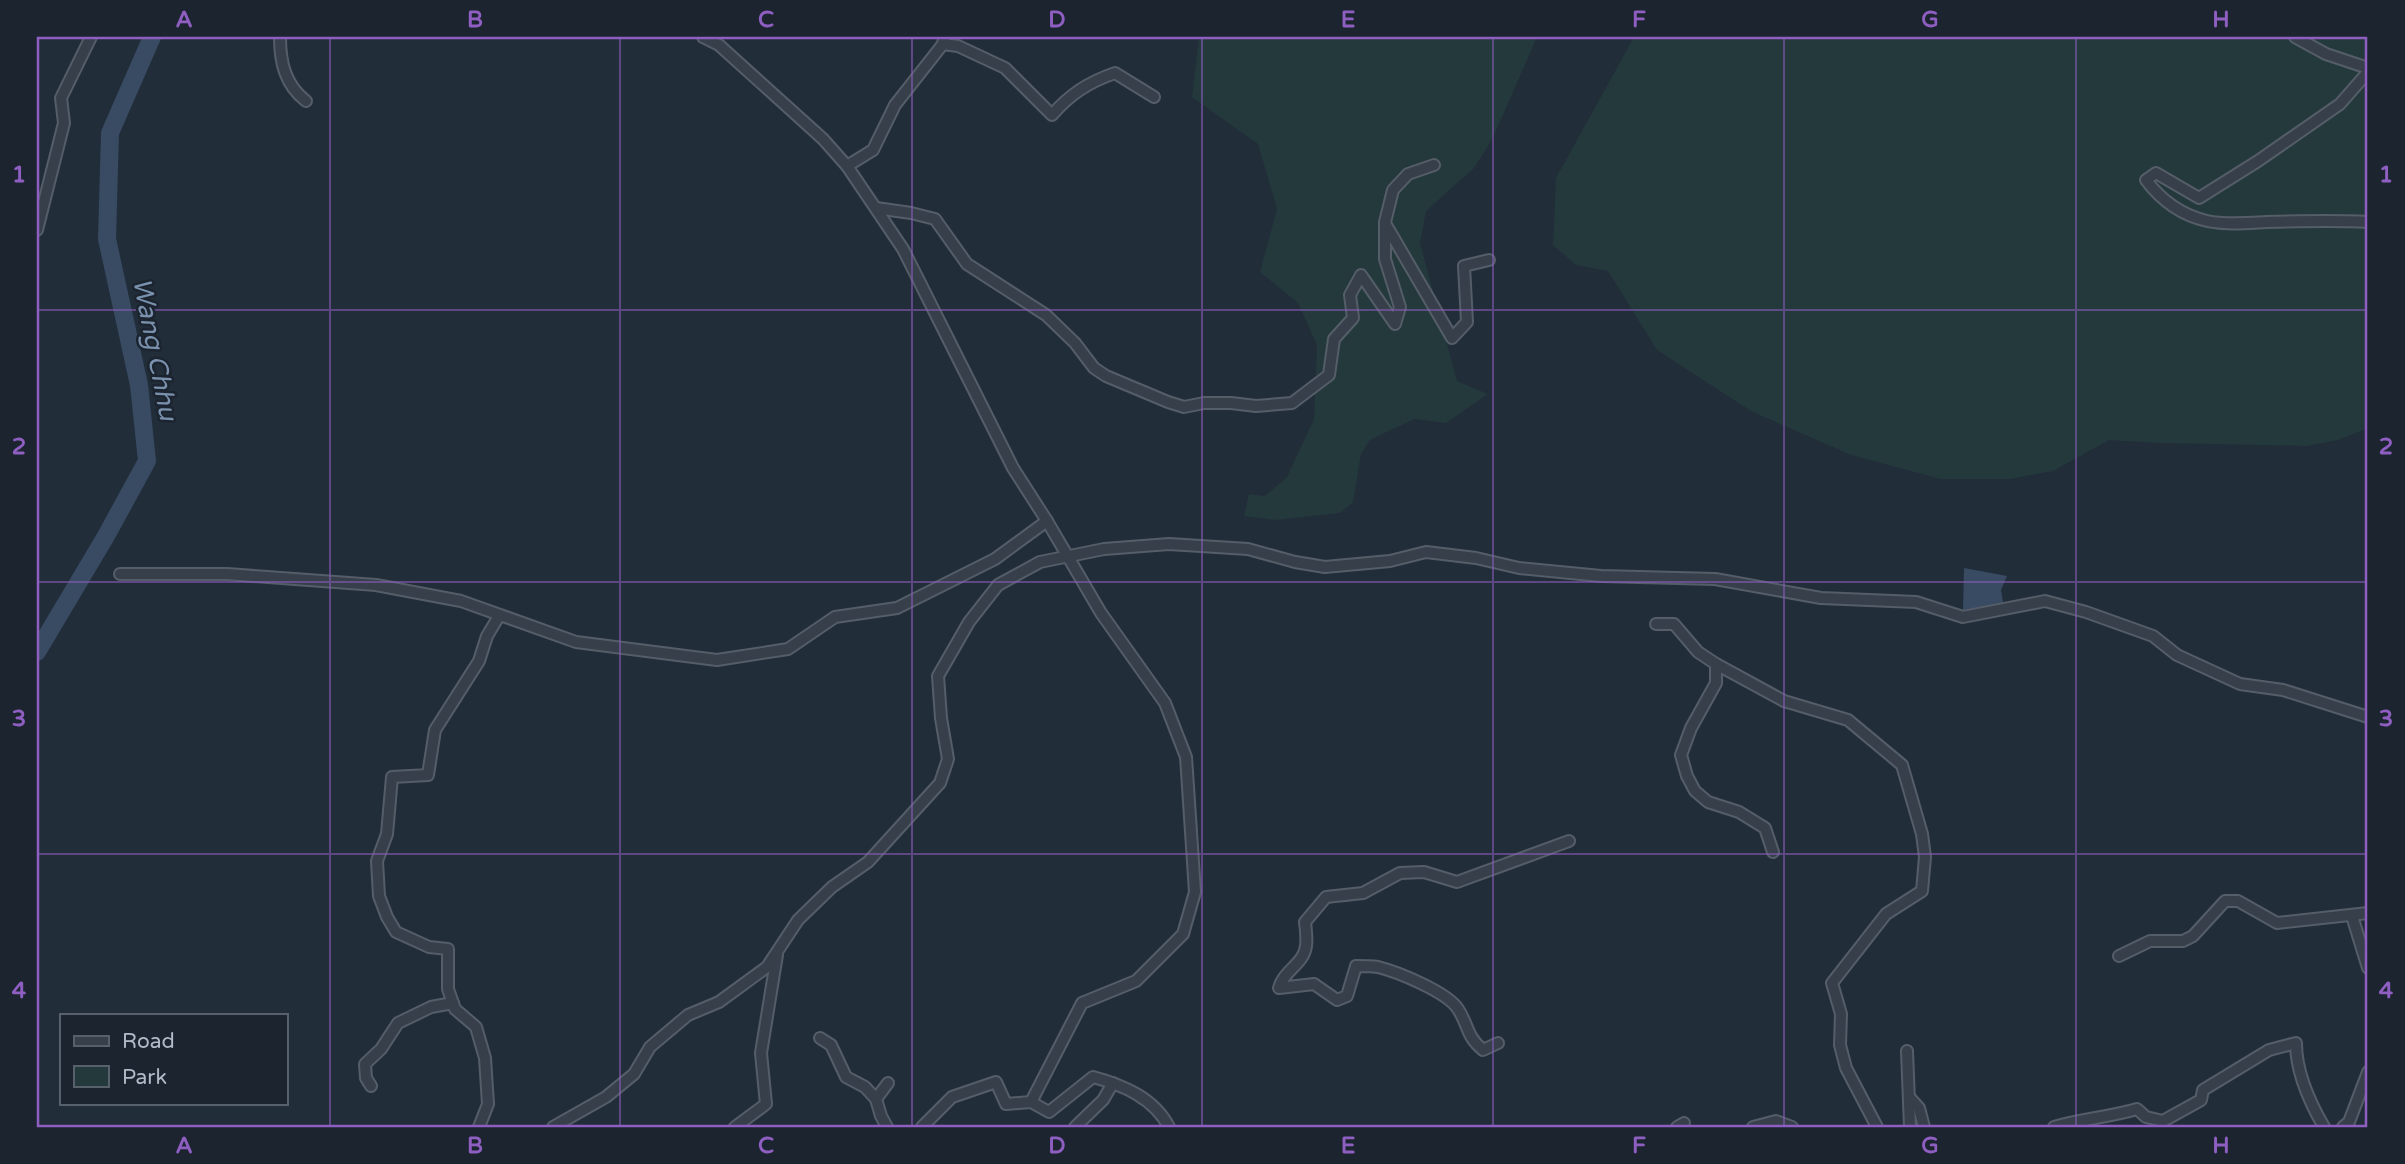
<svg xmlns="http://www.w3.org/2000/svg" width="2405" height="1164" viewBox="0 0 2405 1164" font-family="'Varela Round',sans-serif">
	<style>
		.green { fill: #24393b }
		.water { fill: #384b63 }
		.lines { fill: none; stroke-linecap: round; stroke-linejoin: round }
		.river { stroke: #384b63; stroke-width: 18 }
		.minor-casing { stroke: #545d68; stroke-width: 14 }
		.minor { stroke: #363f4a; stroke-width: 10 }
		.grid { fill: none; stroke: #8e5ec1; stroke-width: 2; stroke-opacity: 0.55 }
		.labels { text-anchor: middle; dominant-baseline: central; stroke-width: 5; stroke-linejoin: round; paint-order: stroke }
		.water-label { font-size: 26px; font-style: italic; fill: #7a91ad; stroke: #1b242f }
		.neatline { fill: none; stroke: #8e5ec1; stroke-width: 2.5 }
		.grid-label { font-size: 23px; text-anchor: middle; font-weight: bold; fill: #8e5ec1 }
	</style>
	<rect width="100%" height="100%" fill="#222d3a"/>
	<g class="green">
		<path d="M1199 37H1537L1492 140 1474 168 1426 211 1420 243 1457 381 1488 394 1446 423 1414 419 1370 440 1361 454 1353 502 1340 513 1275 520 1244 516 1249 494 1265 496 1287 477 1314 419 1317 345 1298 303 1260 272 1277 209 1258 144 1192 97Z"/>
		<path d="M1634 37H2368V428L2338 440 2307 446 2160 443 2109 440 2053 471 2010 479H1941L1851 455 1751 411 1657 350 1608 271 1576 265 1553 245 1556 178Z"/>
	</g>
	<path class="water" d="M1964 568 2007 576 2001 590 2003 602 1995 607 1963 610Z"/>
	<g class="lines">
		<path class="river" d="M37 652 106 536 147 461 139 385 107 239 110 133 152 37"/>
		<defs>
			<g id="minor">
				<path d="M280 37C280 62 285 85 306 101"/>
				<path d="M703 37 719 45 823 139 847 166 903 249 1013 468 1047 521 1101 613 1165 703 1186 757 1195 892 1183 934 1136 981 1082 1003 1031 1102 1006 1104 996 1082 952 1097 922 1127"/>
				<path d="M2295 37 2326 54 2368 68"/>
				<path d="M943 44 958 46 1005 68 1052 115C1070 94 1089 82 1115 73L1154 97"/>
				<path d="M2368 72 2340 104 2258 161 2199 198 2156 173 2146 180C2161 200 2181 215 2207 221 2226 225 2247 223 2266 222 2300 221 2334 220 2368 222"/>
				<path d="M847 166 873 150 895 105 943 44 944 38"/>
				<path d="M876 208 911 213 935 219 967 264 1046 315 1075 343 1094 368 1106 376 1168 402 1184 407 1204 403H1231L1256 406 1292 403 1329 375 1334 339 1353 318 1350 295 1361 275 1395 324 1400 307 1385 259V222L1393 190 1408 174 1434 165"/>
				<path d="M1386 225 1452 338 1467 322 1464 266 1489 260"/>
				<path d="M37 230 64 123 61 98 91 37"/>
				<path d="M120 574H227L376 585 461 601 576 642 717 660 788 649 835 617 897 608 995 559 1047 521"/>
				<path d="M1656 624H1674L1698 652 1716 664 1784 701 1848 720 1902 765 1922 834 1925 857 1922 891 1886 914 1832 983 1841 1014 1840 1045 1846 1068 1877 1127"/>
				<path d="M1716 664V683L1691 728 1681 755 1687 776 1695 791 1708 802 1739 812 1765 828 1773 852"/>
				<path d="M2352 916 2368 968"/>
				<path d="M2119 956 2150 941H2183L2193 936 2225 901H2238L2277 923 2368 913"/>
				<path d="M820 1038 831 1045 846 1077 865 1087 876 1099"/>
				<path d="M1498 1043 1483 1050C1466 1036 1469 1026 1458 1009 1447 992 1398 972 1378 967 1371 966 1363 966 1356 966L1347 996 1337 1000 1314 984 1279 988C1283 971 1304 964 1306 946 1307 938 1306 930 1305 922L1326 897 1363 893 1400 873 1424 872 1457 882 1569 841"/>
				<path d="M1907 1051 1910 1127"/>
				<path d="M371 1086 366 1078 365 1064 381 1049 398 1023 431 1007 453 1003"/>
				<path d="M1910 1098 1919 1108 1924 1127"/>
				<path d="M1031 1102 1049 1112 1093 1077C1123 1085 1154 1098 1169 1127"/>
				<path d="M479 1127 488 1104 485 1058 476 1027 455 1009 448 989V949L429 947 396 932 387 917 379 896 377 861 387 834 392 777 428 775 435 730 479 661 487 636 499 616"/>
				<path d="M553 1127 606 1097 634 1074 650 1047 688 1015 719 1002 767 967 798 920 832 887 868 862 940 783 948 759 941 718 938 676 969 622 998 585 1040 562 1104 549 1169 544 1248 549 1295 562 1325 567 1390 561 1426 552 1476 558 1519 568 1601 576 1715 579 1821 598 1916 602 1963 617 2045 601 2086 612 2153 636 2177 655 2240 684 2283 690 2368 717"/>
				<path d="M735 1127 766 1104 761 1053 777 955"/>
				<path d="M887 1127 881 1116 876 1099 888 1083"/>
				<path d="M1075 1127 1103 1100 1113 1083"/>
				<path d="M1677 1127 1684 1123"/>
				<path d="M1753 1127 1776 1121 1792 1127"/>
				<path d="M2054 1127C2081 1119 2110 1117 2137 1109L2146 1117 2163 1121 2201 1100 2203 1090 2269 1050 2296 1043C2296 1071 2310 1103 2324 1127"/>
				<path d="M2343 1127 2349 1122 2368 1072"/>
			</g>
		</defs>
		<use href="#minor" class="minor-casing"/>
		<use href="#minor" class="minor"/>
	</g>
	<path class="grid" d="M330 37V1127M620 37V1127M912 37V1127M1202 37V1127M1493 37V1127M1784 37V1127M2076 37V1127M37 310H2368M37 582H2368M37 854H2368"/>
	<g class="labels">
		<g class="water-label">
			<text transform="translate(155 349) rotate(79)">Wang Chhu</text>
		</g>
	</g>
	<rect width="2405" height="1164" fill="none" stroke="#1b242f" stroke-width="77"/>
	<rect x="60" y="1014" width="228" height="91" fill="#1b242f" stroke="#57606b" stroke-width="2"/>
	<rect x="74" y="1036" width="35" height="10" fill="#363f4a" stroke="#57606b" stroke-width="2"/>
	<text x="122" y="1048" font-size="21" fill="#b1bac6">Road</text>
	<rect x="74" y="1066" width="35" height="21" fill="#24393b" stroke="#57606b" stroke-width="2"/>
	<text x="122" y="1084" font-size="21" fill="#b1bac6">Park</text>
	<rect x="38" y="38" width="2328" height="1088" class="neatline"/>
	<g class="grid-label">
		<text x="184" y="27">A</text>
		<text x="475" y="27">B</text>
		<text x="766" y="27">C</text>
		<text x="1057" y="27">D</text>
		<text x="1348" y="27">E</text>
		<text x="1639" y="27">F</text>
		<text x="1930" y="27">G</text>
		<text x="2221" y="27">H</text>
		<text x="19" y="182">1</text>
		<text x="2386" y="182">1</text>
		<text x="19" y="454">2</text>
		<text x="2386" y="454">2</text>
		<text x="19" y="726">3</text>
		<text x="2386" y="726">3</text>
		<text x="19" y="998">4</text>
		<text x="2386" y="998">4</text>
		<text x="184" y="1153">A</text>
		<text x="475" y="1153">B</text>
		<text x="766" y="1153">C</text>
		<text x="1057" y="1153">D</text>
		<text x="1348" y="1153">E</text>
		<text x="1639" y="1153">F</text>
		<text x="1930" y="1153">G</text>
		<text x="2221" y="1153">H</text>
	</g>
</svg>
